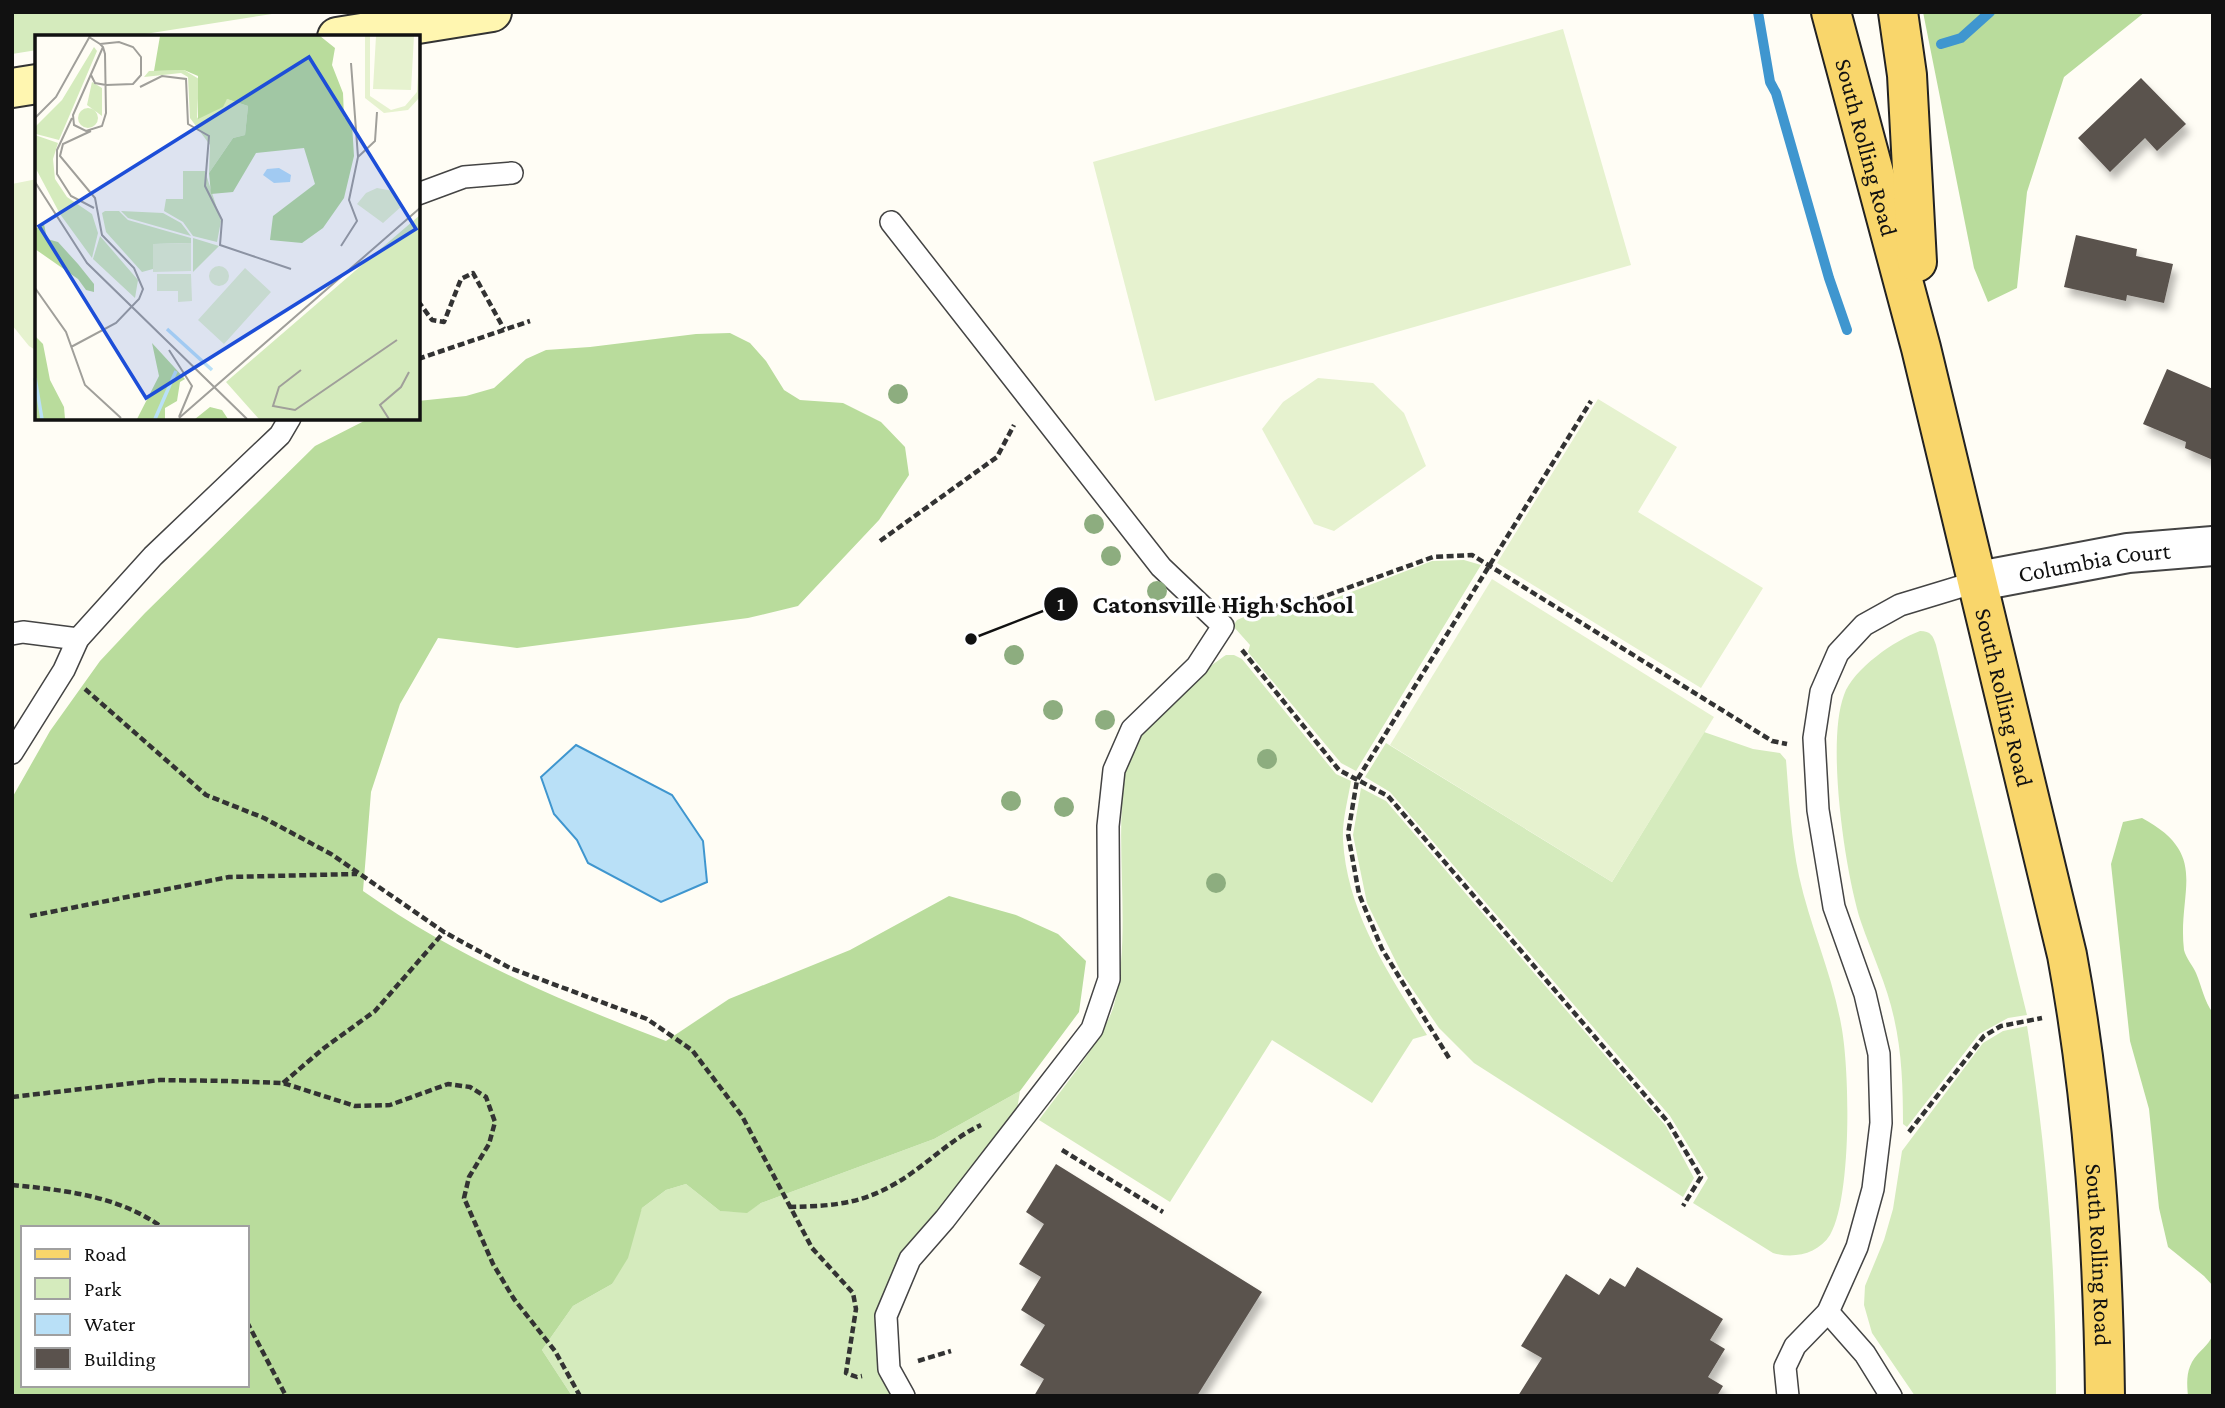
<svg xmlns="http://www.w3.org/2000/svg" width="2225" height="1408" viewBox="0 0 2225 1408" font-family="'Crimson Pro',serif">
	<style>
		.green { fill: #d5ebbd }
		.forest { fill: #b9dc9c; fill-rule: evenodd }
		.pitch { fill: #e6f2cf }
		.water { fill: #b9e0f7; stroke: #3f96cf; stroke-width: 2 }
		.lines { fill: none; stroke-linecap: round; stroke-linejoin: round }
		.stream { stroke: #3f96cf; stroke-width: 10 }
		.building { fill: #5a524d; filter: url(#shadow) }
		.lane-casing { stroke: #444; stroke-width: 24 }
		.street-casing { stroke: #444; stroke-width: 42 }
		.secondary-casing { stroke: #333; stroke-width: 42 }
		.primary-casing { stroke: #222; stroke-width: 42 }
		.path { stroke: #333; stroke-width: 4.5; stroke-dasharray: 7 3.5; stroke-linecap: butt }
		.lane { stroke: #fff; stroke-width: 21 }
		.street { stroke: #fff; stroke-width: 38 }
		.secondary { stroke: #fff6b0; stroke-width: 38 }
		.primary { stroke: #f9d66b; stroke-width: 38 }
		.tree { fill: #8dad7f }
		.labels { text-anchor: middle; dominant-baseline: central; stroke-width: 7; stroke-linejoin: round; paint-order: stroke }
		.street-label { font-size: 24px; fill: #111; stroke: #fff }
		.inset-river { fill: none; stroke: #b9e0f7; stroke-width: 3.5 }
		.inset-road { fill: none; stroke: #a09f9a; stroke-width: 2 }
		.view { fill: #1d4ed8; fill-opacity: 0.15; stroke: #1d4ed8; stroke-width: 3.5 }
		.inset-edge { fill: none; stroke: #111; stroke-width: 3.5 }
		.leader { fill: none; stroke: #111; stroke-width: 2.5 }
		.callout-dot { fill: #111; stroke: #fff; stroke-width: 2.5 }
		.mark-label { font-size: 21px; text-anchor: middle; font-weight: bold; fill: #fff }
		.callout-label { font-size: 26px; text-anchor: middle; font-weight: bold; fill: #111; stroke: #fff; stroke-width: 7; stroke-linejoin: round; paint-order: stroke }
	</style>
	<defs>
		<filter id="shadow"><feDropShadow dx="4.5" dy="8" stdDeviation="3.5" flood-color="#0004"/></filter>
	</defs>
	<rect width="100%" height="100%" fill="#fffdf5"/>
	<g class="green">
		<path d="M12 12H285L126 37H37V50L12 54Z"/>
		<path d="M1464 560 1481 565 1356 771 1341 763 1248 652 1250 645 1233 626 1237 620 1253 613 1320 604 1432 561Z"/>
		<path d="M1920 631C1931 631 1933 636 1936 645L2027 1015 2008 1018 1979 1034 1907 1127 1903 1124C1903 1089 1902 1053 1894 1018 1887 985 1872 954 1861 922 1845 873 1826 742 1844 695 1853 669 1895 640 1920 631Z"/>
		<path d="M1226 655H1234L1242 659 1336 774 1351 781C1348 800 1342 820 1343 840 1347 913 1389 974 1427 1035L1413 1039 1372 1103 1272 1040 1170 1202 1039 1120C1061 1090 1104 1039 1114 1005 1130 945 1118 868 1122 804 1123 792 1122 779 1124 767 1131 733 1197 674 1226 655Z"/>
		<path d="M1704 732 1753 749 1780 753 1786 760C1789 798 1791 838 1799 876 1810 926 1832 974 1841 1024 1850 1068 1852 1197 1830 1235 1818 1254 1794 1259 1773 1253L1693 1203 1708 1178 1670 1116 1390 792 1365 777 1386 743 1612 882Z"/>
		<path d="M1361 788 1386 801 1666 1126 1694 1178 1683 1197 1474 1063 1439 1028 1402 974 1367 903 1353 835Z"/>
		<path d="M2027 1026C2047 1151 2056 1269 2056 1396H1915L1872 1333 1864 1305 1865 1286 1884 1240 1893 1209 1902 1151 1983 1043 2003 1031Z"/>
		<path d="M1020 1091 1014 1129 945 1219 886 1316 904 1396H572L542 1350 573 1306 612 1284 642 1208 666 1190 686 1184 720 1211 747 1212 761 1203 934 1139Z"/>
	</g>
	<g class="forest">
		<path d="M1923 12H2145L2064 77 2027 192 2017 288 1988 302 1974 268Z"/>
		<path d="M730 333 750 343 766 361 784 390 800 400 843 403 881 422 905 447 909 475 879 520 798 606 748 618 517 648 438 638 400 704 371 792 363 891C456 957 561 1001 666 1041L729 999 850 950 949 896 1016 915 1058 934 1086 961 1079 1012 1020 1091 934 1139 761 1203 747 1213 720 1211 686 1184 666 1190 642 1208 628 1258 612 1284 573 1306 542 1350 572 1396H12V928L14 925 12 798 50 731 100 661 145 613 315 446 370 418H418V401L466 396 494 388 526 359 546 350 590 347 696 334ZM23 1228H247V1385H23Z"/>
		<path d="M2142 818C2211 855 2177 891 2184 950 2186 958 2193 966 2196 973 2202 987 2204 1001 2213 1013V1286L2204 1276 2168 1247 2159 1208 2149 1109 2130 1041 2111 864 2123 822Z"/>
		<path d="M2213 1334V1396H2188C2187 1384 2186 1373 2192 1362 2198 1351 2209 1346 2213 1334Z"/>
	</g>
	<g class="pitch">
		<path d="M1563 29 1631 265 1155 401 1093 162Z"/>
		<path d="M37 179V351L29 346 12 325V184Z"/>
		<path d="M1318 378 1373 383 1404 413 1426 466 1334 531 1314 524 1262 429 1283 402Z"/>
		<path d="M1598 399 1677 447 1638 512 1763 588 1701 688 1497 563Z"/>
		<path d="M1492 579 1714 717 1612 882 1390 745Z"/>
	</g>
	<path class="water" d="M576 745 672 795 703 841 707 882 661 902 588 863 577 840 554 814 541 777Z"/>
	<g class="lines">
		<g class="stream">
			<path d="M1758 12 1770 82 1776 93 1829 278 1847 330"/>
			<path d="M1941 44 1961 38 1990 12"/>
		</g>
	</g>
	<g class="building">
		<path d="M2141 78 2186 124 2157 151 2145 138 2110 172 2078 138Z"/>
		<path d="M2076 235 2137 249 2136 256 2173 264 2164 303 2127 295 2126 301 2064 287Z"/>
		<path d="M2167 369 2213 389V460L2185 448 2186 442 2143 424Z"/>
		<path d="M1056 1164 1262 1292 1197 1396H1034L1044 1379 1020 1365 1045 1325 1021 1310 1041 1277 1019 1264 1044 1224 1026 1212Z"/>
		<path d="M1637 1267 1723 1319 1710 1340 1725 1349 1708 1377 1723 1386 1717 1396H1518L1542 1358 1521 1346 1566 1274 1599 1295 1610 1278 1625 1287Z"/>
	</g>
	<g class="lines">
		<defs>
			<g id="lane">
				<path d="M418 194 464 177 512 173"/>
				<path d="M891 222 1161 567 1223 626 1197 666 1132 729 1114 770 1108 826 1109 979 1092 1029 945 1219 910 1259 886 1316 889 1369 904 1396"/>
				<path d="M12 634 23 632 78 639"/>
				<path d="M12 753 64 670 78 639 153 556 280 435 290 418"/>
				<path d="M1828 1312 1865 1354 1891 1396"/>
				<path d="M1788 1396 1785 1367 1795 1346 1828 1312 1857 1247 1873 1189 1881 1123 1879 1054 1865 994 1834 907 1818 810 1814 738 1821 692 1838 653 1864 625 1900 605 1979 581"/>
			</g>
			<g id="street">
				<path id="s1" d="M1979 581 2128 553 2213 546"/>
			</g>
			<g id="secondary">
				<path d="M337 37 492 12"/>
				<path d="M12 88 37 84"/>
			</g>
			<g id="primary">
				<path id="s2" d="M1831 12 1921 348 2067 955C2094 1101 2103 1248 2105 1396"/>
				<path d="M1898 12 1907 75 1917 262"/>
			</g>
		</defs>
		<use href="#lane" class="lane-casing"/>
		<use href="#street" class="street-casing"/>
		<use href="#secondary" class="secondary-casing"/>
		<use href="#primary" class="primary-casing"/>
		<g class="path">
			<path d="M418 301 432 320 444 322 461 279 473 273 504 329"/>
			<path d="M418 359 530 321"/>
			<path d="M880 541 997 457 1014 425"/>
			<path d="M1245 611 1317 599 1433 557 1472 555 1772 741 1787 744"/>
			<path d="M1242 650 1339 770 1388 796 1668 1122 1701 1177 1683 1206"/>
			<path d="M85 689 206 795 264 818 331 854 444 932 510 968 647 1019 692 1050 742 1116 812 1248 853 1293 856 1309 846 1373 857 1377 862 1376"/>
			<path d="M30 916 229 877 357 874"/>
			<path d="M1449 1058 1382 949 1359 894 1348 834 1357 780 1591 401"/>
			<path d="M283 1083 324 1048 375 1011 444 932"/>
			<path d="M12 1097 160 1080 228 1081 283 1083 355 1106 390 1105 448 1084 470 1087 486 1097 495 1122 489 1144 469 1177 464 1198 493 1264 514 1299 555 1351 580 1396"/>
			<path d="M1909 1132 1984 1036 2001 1026 2042 1018"/>
			<path d="M1062 1150 1163 1212"/>
			<path d="M12 1185C64 1190 120 1196 163 1228"/>
			<path d="M789 1207C840 1206 870 1203 913 1172 936 1156 955 1137 981 1125"/>
			<path d="M247 1322 286 1396"/>
			<path d="M918 1361 951 1351"/>
		</g>
		<use href="#lane" class="lane"/>
		<use href="#street" class="street"/>
		<use href="#secondary" class="secondary"/>
		<use href="#primary" class="primary"/>
	</g>
	<g class="tree">
		<circle cx="898" cy="394" r="10"/>
		<circle cx="1094" cy="524" r="10"/>
		<circle cx="1111" cy="556" r="10"/>
		<circle cx="1157" cy="591" r="10"/>
		<circle cx="1014" cy="655" r="10"/>
		<circle cx="1053" cy="710" r="10"/>
		<circle cx="1105" cy="720" r="10"/>
		<circle cx="1267" cy="759" r="10"/>
		<circle cx="1011" cy="801" r="10"/>
		<circle cx="1064" cy="807" r="10"/>
		<circle cx="1216" cy="883" r="10"/>
	</g>
	<g class="labels">
		<g class="street-label">
			<text stroke="none"><textPath href="#s2" startOffset="140">South Rolling Road</textPath></text>
			<text stroke="none"><textPath href="#s1" startOffset="117">Columbia Court</textPath></text>
			<text stroke="none"><textPath href="#s2" startOffset="707">South Rolling Road</textPath></text>
			<text stroke="none"><textPath href="#s2" startOffset="1274">South Rolling Road</textPath></text>
		</g>
	</g>
	<g transform="translate(35 35)">
		<rect width="385" height="385" fill="#fffdf5"/>
		<path d="M59 12 62 16 24 105 1 99 0 92 27 65ZM149 35 164 44 162 83 192 64 213 71 210 100 198 103 174 138 175 110 155 83 153 42 146 38 109 42 114 36ZM57 47 67 53V81L52 70ZM43 83a10 10 0 1 1 20 0a10 10 0 1 1-20 0ZM0 100 23 108 18 124 20 144 32 162 57 179 63 198 57 223 25 179 0 132ZM148 136H170L186 186 182 207 158 201 148 187 129 176 131 164H148ZM70 176H84L93 185 156 203V208L119 209 118 234 107 237 71 197 67 178ZM86 176 128 178 146 188 156 201 93 183ZM385 180V384H224L191 347ZM65 201 103 245 100 263 58 224ZM158 203 184 211 158 237Z" fill="#d5ebbd"/>
		<path d="M125 1H285L300 13 297 30 308 58 309 82 317 89 319 121 309 163 288 193 267 208 235 205 238 181 280 149 269 113 221 118 198 157 176 159 174 138 198 103 210 100 213 71 192 64 188 72 163 84V41L149 35 119 36ZM9 189 12 204 23 207 43 229 59 249V257L51 255 43 244 0 214V194ZM0 301 8 309 15 345 29 372 30 384H0ZM117 308 150 344 145 347 142 366 130 373V384H102L124 341ZM175 372 187 375 193 384H160Z" fill="#b9dc9c"/>
		<path d="M330 1H335V61L356 75 370 71 382 57 385 8V62L373 75 349 78 330 63ZM341 1H379L376 55 338 54ZM342 153 358 156 368 170 348 188 322 169 331 158ZM156 208V236L118 237V209ZM174 241a10 10 0 1 1 20 0a10 10 0 1 1-20 0ZM210 233 236 257 189 309 163 285ZM122 239H156L157 266 143 267V256H122Z" fill="#e6f2cf"/>
		<path d="M244 133 256 140 255 147 239 148 228 140 232 134Z" fill="#b9e0f7"/>
		<path class="inset-river" d="M132 294 177 335M0 343 7 384M120 384 141 336"/>
		<path class="inset-road" d="M54 2 65 9 68 12 70 19 71 78 67 91 51 96 39 90 38 80 68 12M56 40 60 48 71 50 98 49 106 40V22L98 12 84 7 65 9M105 52 127 41 151 44 153 89 174 101 170 151 187 185 185 210 256 234M0 83 21 62 55 1M37 83 22 115V139L36 161 59 173M323 122 340 106 342 77M0 147 52 228 212 384M306 211 322 186 314 165 323 122 316 28M0 253 31 297 50 350 86 383M36 312 81 288 104 264 108 254 99 233 67 200 60 163 25 121 28 109 56 96M134 315 157 351 144 382M266 335 244 352 238 371 260 375 362 305M144 383 385 173M354 384 345 370 366 352 374 337"/>
		<path class="view" d="M274 22 381 194 111 363 4 191Z"/>
		<rect width="385" height="385" class="inset-edge"/>
	</g>
	<path class="leader" d="M971 639L1061 604"/>
	<g class="callout-dot">
		<circle cx="971" cy="639" r="7"/>
		<circle cx="1061" cy="604" r="18"/>
	</g>
	<g class="mark-label">
		<text x="1061" y="611">1</text>
	</g>
	<g class="callout-label">
		<text x="1223" y="613">Catonsville High School</text>
	</g>
	<rect width="2225" height="1408" fill="none" stroke="#111111" stroke-width="28"/>
	<rect x="21" y="1226" width="228" height="161" fill="#ffffff" stroke="#a0a0a0" stroke-width="2"/>
	<rect x="35" y="1249" width="35" height="10" fill="#f9d66b" stroke="#a0a0a0" stroke-width="2"/>
	<text x="84" y="1261" font-size="21" fill="#111111">Road</text>
	<rect x="35" y="1278" width="35" height="21" fill="#d5ebbd" stroke="#a0a0a0" stroke-width="2"/>
	<text x="84" y="1296" font-size="21" fill="#111111">Park</text>
	<rect x="35" y="1314" width="35" height="21" fill="#b9e0f7" stroke="#a0a0a0" stroke-width="2"/>
	<text x="84" y="1331" font-size="21" fill="#111111">Water</text>
	<rect x="35" y="1348" width="35" height="21" fill="#5a524d" stroke="#a0a0a0" stroke-width="2"/>
	<text x="84" y="1366" font-size="21" fill="#111111">Building</text>
</svg>
